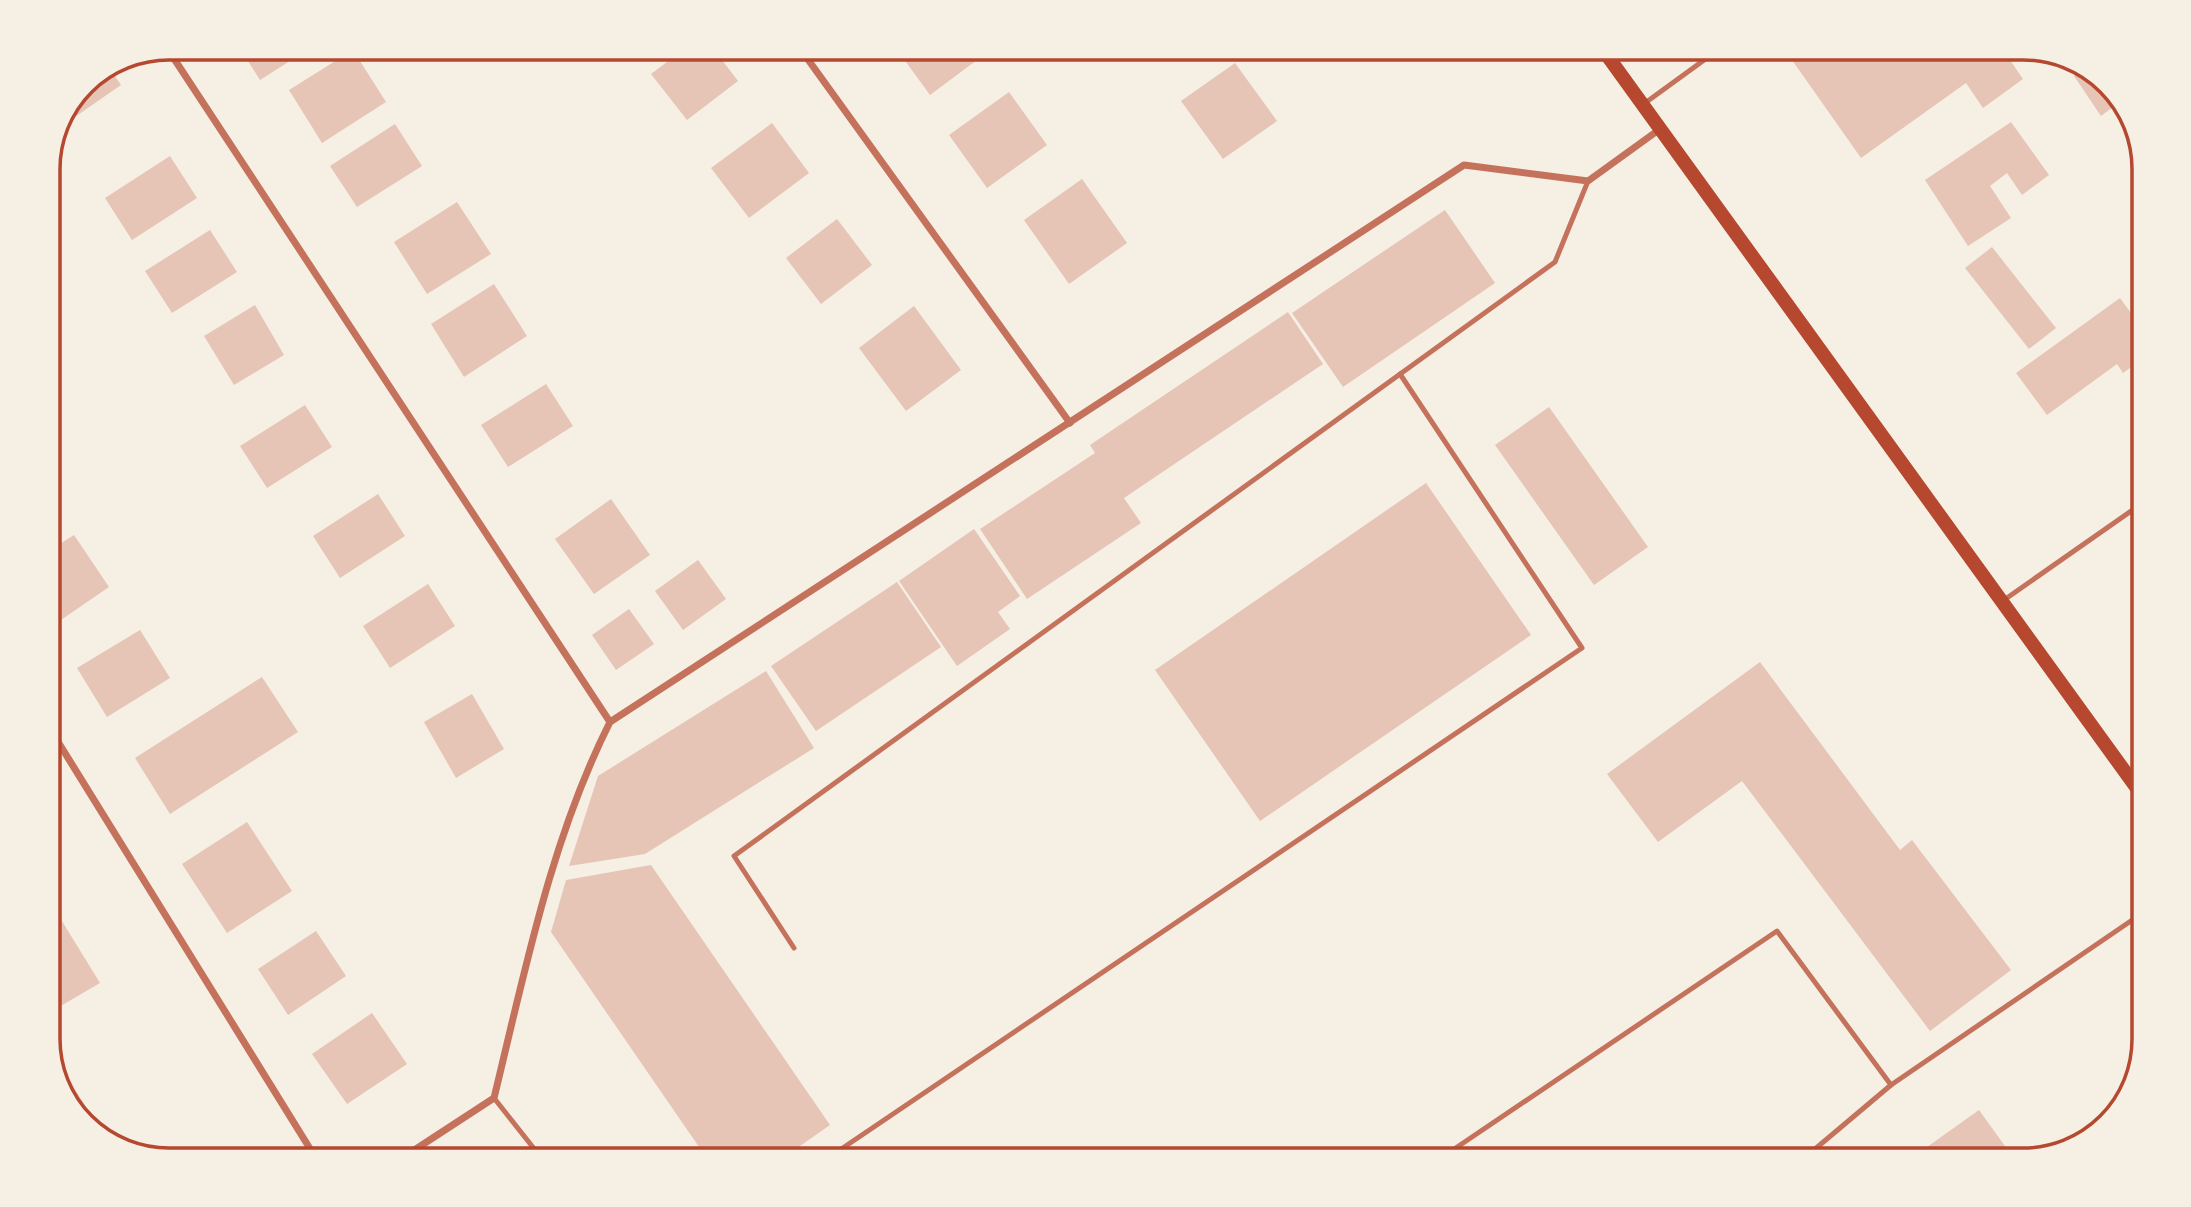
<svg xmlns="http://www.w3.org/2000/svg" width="2191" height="1207" viewBox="0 0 2191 1207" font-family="'IBM Plex Sans',sans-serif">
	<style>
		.building { fill: #e6c5b7 }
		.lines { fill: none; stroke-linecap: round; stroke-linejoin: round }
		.service { stroke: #c5725c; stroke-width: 5 }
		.minor { stroke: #c5725c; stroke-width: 7 }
		.secondary { stroke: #b5482f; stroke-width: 14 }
		.rim { fill: none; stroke: #b5482f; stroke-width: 3.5 }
	</style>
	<rect width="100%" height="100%" fill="#f6efe4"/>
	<g class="building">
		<path d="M239 47H312L260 80Z"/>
		<path d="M687 47H712L738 81 687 120 651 74Z"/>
		<path d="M895 47H974L981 57 930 95Z"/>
		<path d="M1136 47H1158L1144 58Z"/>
		<path d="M1810 47H2001L2023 79 1983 108 1966 83 1861 158 1792 60Z"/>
		<path d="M353 50 386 102 322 143 289 90Z"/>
		<path d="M1235 63 1277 121 1223 159 1181 101Z"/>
		<path d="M108 66 121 85 69 121 67 118 83 82Z"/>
		<path d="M2086 66 2121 101 2101 116 2074 76Z"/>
		<path d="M1009 92 1047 145 987 188 949 135Z"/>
		<path d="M2011 122 2049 175 2022 195 2007 173 1990 186 2011 218 1968 246 1925 180Z"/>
		<path d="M772 123 809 173 749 218 711 168Z"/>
		<path d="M395 124 422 166 357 207 330 166Z"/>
		<path d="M170 156 197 198 132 240 105 198Z"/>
		<path d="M1082 179 1127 243 1069 284 1024 220Z"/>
		<path d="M457 202 491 254 427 294 394 242Z"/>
		<path d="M1445 210 1495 283 1343 387 1292 313Z"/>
		<path d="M837 219 872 265 821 304 786 258Z"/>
		<path d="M210 230 237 272 172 313 145 271Z"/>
		<path d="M1992 247 2056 328 2029 349 1965 268Z"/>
		<path d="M494 284 527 336 464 377 431 324Z"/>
		<path d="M2120 298 2144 331V358L2123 373 2117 364 2047 415 2016 373Z"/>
		<path d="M255 305 284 355 234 385 204 336Z"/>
		<path d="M914 306 961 370 906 411 859 348Z"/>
		<path d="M1288 312 1323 364 1124 498 1141 523 1027 599 980 529 1095 453 1090 445Z"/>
		<path d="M546 384 573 426 508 467 481 425Z"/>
		<path d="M305 405 332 447 267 488 240 446Z"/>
		<path d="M1549 407 1648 547 1594 585 1495 445Z"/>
		<path d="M1426 483 1531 635 1260 821 1155 670Z"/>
		<path d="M378 494 405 536 340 578 313 536Z"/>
		<path d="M611 499 650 555 594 594 555 539Z"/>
		<path d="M974 529 1020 596 998 612 1010 629 957 666 899 581Z"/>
		<path d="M74 535 109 587 55 624 47 613V552Z"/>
		<path d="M698 560 726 599 683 630 655 591Z"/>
		<path d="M897 582 941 647 816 731 771 666Z"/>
		<path d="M428 584 455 626 390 668 363 626Z"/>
		<path d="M629 609 654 644 616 670 592 635Z"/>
		<path d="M140 630 170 678 107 717 77 668Z"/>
		<path d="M1760 662 1900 850 1912 840 2011 970 1930 1031 1742 781 1658 842 1607 774Z"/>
		<path d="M766 671 814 748 645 854 569 866 598 776Z"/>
		<path d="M262 677 298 732 170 814 135 758Z"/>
		<path d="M472 694 504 749 456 778 424 722Z"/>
		<path d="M247 822 292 891 227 933 182 864Z"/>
		<path d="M651 865 830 1125 780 1160H708L551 932 566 880Z"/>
		<path d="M57 913 100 983 47 1014V918Z"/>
		<path d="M316 931 346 976 288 1015 258 969Z"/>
		<path d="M372 1013 407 1064 347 1104 312 1054Z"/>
		<path d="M70 1081 103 1135 101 1137 67 1106 61 1086Z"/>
		<path d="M1979 1110 2015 1160H1915L1913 1157Z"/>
	</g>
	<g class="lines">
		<g class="service">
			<path d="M1645 103 1722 47"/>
			<path d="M2004 600 2144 502"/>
			<path d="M794 948 734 856 1555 262 1588 181"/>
			<path d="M494 1098 543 1160"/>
			<path d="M825 1160 1582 648 1400 374"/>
			<path d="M1438 1160 1777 931 1891 1085"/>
			<path d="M1802 1160 1891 1085 2144 912"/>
		</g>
		<g class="minor">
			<path d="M799 47 1070 423"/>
			<path d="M167 48 610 722"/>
			<path d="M47 724 317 1160"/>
			<path d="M399 1160 494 1098C525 971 551 839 610 722L1464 165 1588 181 1660 129"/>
		</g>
		<path class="secondary" d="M1601 47 2144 798"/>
	</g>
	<path d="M0 0H2191V1207H0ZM169 60H2023A109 109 0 0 1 2132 169V1039A109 109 0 0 1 2023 1148H169A109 109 0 0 1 60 1039V169A109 109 0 0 1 169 60Z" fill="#f6efe4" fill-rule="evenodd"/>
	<path class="rim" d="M169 60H2023A109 109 0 0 1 2132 169V1039A109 109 0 0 1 2023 1148H169A109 109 0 0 1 60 1039V169A109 109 0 0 1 169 60Z"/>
</svg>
